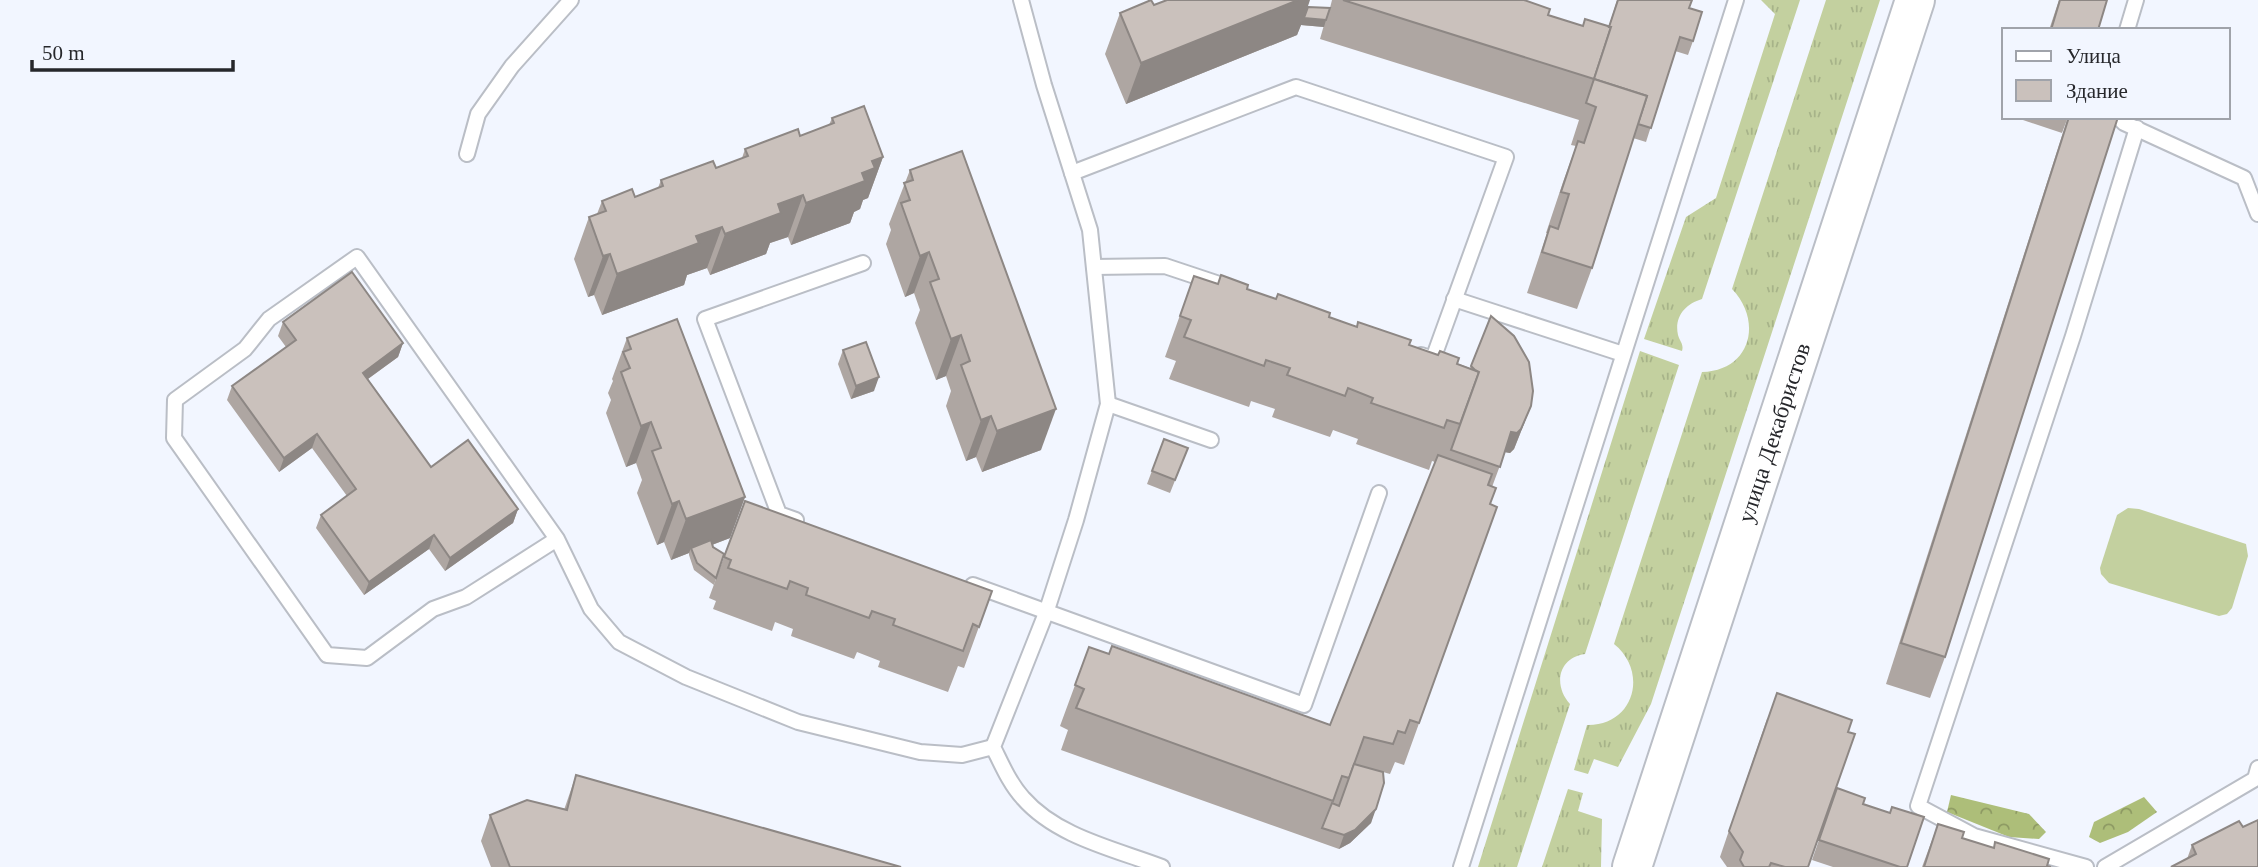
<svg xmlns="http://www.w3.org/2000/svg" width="2258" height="867" viewBox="0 0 2258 867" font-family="Georgia,serif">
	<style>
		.grass { fill: url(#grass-tufts) }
		.forest { fill: url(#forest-crowns) }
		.pitch { fill: #c3d09f }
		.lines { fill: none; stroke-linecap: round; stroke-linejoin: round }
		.lane-casing { stroke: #babec6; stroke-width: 18 }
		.primary-casing { stroke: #babec6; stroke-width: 42 }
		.lane { stroke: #fff; stroke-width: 14 }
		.primary { stroke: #fff; stroke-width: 38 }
		.wall { fill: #aea6a2 }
		.shaded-wall { fill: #8d8784 }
		.building { fill: #cac1bc; stroke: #8d8784; stroke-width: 2 }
		.labels { text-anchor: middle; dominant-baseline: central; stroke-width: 6; stroke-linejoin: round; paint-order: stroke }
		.street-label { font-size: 23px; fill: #26272b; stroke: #f2f6ff }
	</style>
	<defs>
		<pattern id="grass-tufts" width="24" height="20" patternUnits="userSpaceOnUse" patternTransform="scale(1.75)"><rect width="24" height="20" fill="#c3d09f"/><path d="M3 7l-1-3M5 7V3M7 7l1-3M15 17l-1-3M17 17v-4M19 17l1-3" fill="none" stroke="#a7b389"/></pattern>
		<pattern id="forest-crowns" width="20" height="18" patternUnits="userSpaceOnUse" patternTransform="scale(1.75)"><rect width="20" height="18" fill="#adbe79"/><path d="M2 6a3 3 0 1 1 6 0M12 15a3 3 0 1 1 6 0" fill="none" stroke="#8d9a63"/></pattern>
	</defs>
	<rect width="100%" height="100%" fill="#f2f6ff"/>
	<g class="grass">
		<path d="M1761 0H1800L1702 299C1685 304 1674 317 1678 335 1680 342 1684 344 1682 351L1644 339 1686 217 1716 198 1775 14Z"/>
		<path d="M1826 0H1880L1651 704 1618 767 1594 759 1588 774 1574 770 1587 725C1634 726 1649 672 1614 644L1702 372C1751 371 1763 321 1732 289Z"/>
		<path d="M1640 351 1679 365 1585 654C1558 658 1553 685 1570 704L1517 867H1478Z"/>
		<path d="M1568 789 1583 793 1578 811 1602 819 1601 867H1542Z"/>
	</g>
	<g class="forest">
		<path d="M1951 795 2029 814 2046 832 2039 839 2009 837 1947 812Z"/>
		<path d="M2144 797 2157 812 2128 832 2100 843 2089 837 2094 822Z"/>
	</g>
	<path class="pitch" d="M2128 508 2139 509 2246 544 2248 556 2232 608 2227 614 2219 616 2109 583 2101 574 2100 568 2117 515Z"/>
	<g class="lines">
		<defs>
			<g id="lane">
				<path d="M1021 0 1044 85 1090 230 1108 404 1076 520 1046 613 993 747C1002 765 1010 784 1023 798 1057 837 1115 849 1162 867"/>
				<path d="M2127 30 2136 0"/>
				<path d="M2118 117 2124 123 2244 178 2258 214"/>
				<path d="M467 154 478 114 512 66 571 0"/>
				<path d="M1072 173 1296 87 1506 157 1433 359 1421 355"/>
				<path d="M1094 267 1165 266 1234 289"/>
				<path d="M1454 299 1623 354"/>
				<path d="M1108 404 1211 440"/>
				<path d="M796 520 779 514 705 319 863 263"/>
				<path d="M557 539 466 597 433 609 367 658 327 655 174 438 175 400 245 349 269 319 357 257 557 539 591 609 619 642 686 677 798 722 920 752 962 755 993 747"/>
				<path d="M973 585 1304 705 1379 493"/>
				<path d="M1461 867 1736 0"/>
				<path d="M2086 867 1974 836 1918 806 2073 336 2137 128"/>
				<path d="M2105 867 2255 779 2258 768"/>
			</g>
			<g id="primary">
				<path id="s1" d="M1632 867 1915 0"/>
			</g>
		</defs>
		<use href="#lane" class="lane-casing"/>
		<use href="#primary" class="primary-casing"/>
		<use href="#lane" class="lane"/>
		<use href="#primary" class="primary"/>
	</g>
	<g class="wall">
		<path d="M1332 0H1524L1548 15 1582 26H1609L1617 0H1692L1689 8 1693 41 1688 55 1675 51 1646 142 1633 138 1592 268 1577 309 1527 293 1547 233H1546L1563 182 1576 146 1571 145 1579 120 1320 39 1324 25V27L1301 25 1297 35 1126 104 1105 54 1120 13 1308 7 1330 8Z"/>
		<path d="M2059 0H2107L2098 30H2049Z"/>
		<path d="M2020 117H2068L2062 133 2020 119Z"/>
		<path d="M2068 117H2069L1945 657 1930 698 1886 684Z"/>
		<path d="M832 118 883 157 868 198 863 200 860 209 854 212 850 223 791 245 788 237 770 243 766 254 710 275 707 268 687 275 684 285 602 315 594 295 588 297 574 259 589 217 597 214 602 201 635 197 658 188 661 180 716 168 742 158 745 149 800 136 829 125Z"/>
		<path d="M910 170 1041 450 982 472 976 457 966 461 946 406 951 391 946 376 936 380 915 323 920 310 914 293 905 297 886 244 891 230 889 224Z"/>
		<path d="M1194 276 1218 284 1247 289 1409 345 1470 368 1491 316 1531 406 1514 449 1510 453 1505 452 1492 487 1490 504 1497 507 1404 765 1395 762 1390 774 1383 772 1371 823 1350 843 1339 849 1061 750 1068 730 1060 726 1089 647 1330 725 1435 462 1432 461 1429 470 1356 444 1358 439 1333 430 1330 437 1272 417 1275 409 1251 401 1249 407 1169 379 1176 361 1165 357Z"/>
		<path d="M283 322 403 343 398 357 368 379 431 467 518 509 513 523 445 571 429 549 364 595 316 528 321 515 347 496 312 448 279 472 227 400 232 386 286 347 278 336Z"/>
		<path d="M627 338 745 497 730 538 712 545 713 547 724 554 714 585 694 570 689 555V553L671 560 664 542 657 545 637 493 642 480 636 463 626 467 606 413 611 400 608 393 613 381 612 379Z"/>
		<path d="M843 350 874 391 851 399 838 364Z"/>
		<path d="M1164 439 1188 448 1170 493 1147 484Z"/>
		<path d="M724 557 992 591 964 668 958 666 948 692 878 667 880 661 857 652 854 659 791 636 793 629 775 622 772 631 713 609 716 601 709 598Z"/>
		<path d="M1767 719 1848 732 1808 867H1727L1720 857Z"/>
		<path d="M576 775 901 867H491L481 841 490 815 564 810Z"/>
		<path d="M1837 788 1863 804 1907 867H1833L1812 860Z"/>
		<path d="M2258 820 2187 859 2192 845 2243 827Z"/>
		<path d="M1938 824 1962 838 2051 867H1922Z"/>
	</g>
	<g class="shaded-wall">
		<path d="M1298 0H1310L1304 18 1326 20 1324 27 1301 25 1297 35 1126 104 1141 63Z"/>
		<path d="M883 157 868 198 863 200 860 209 854 212 850 223 791 245 806 203 862 173 872 161Z"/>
		<path d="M803 195 788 237 770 243 766 254 710 275 725 234 778 204Z"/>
		<path d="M722 227 707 268 687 275 684 285 602 315 617 274 696 236Z"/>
		<path d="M929 252 914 293 905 297 920 256Z"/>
		<path d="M610 254 594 295 588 297 603 256Z"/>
		<path d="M961 335 946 376 936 380 951 339Z"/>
		<path d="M403 343 398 357 358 386 363 373Z"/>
		<path d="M879 377 874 391 851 399 856 386Z"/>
		<path d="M1531 406 1514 449 1510 453 1504 452 1511 432Z"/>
		<path d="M1056 409 1041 450 982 472 997 431Z"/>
		<path d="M991 416 976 457 966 461 981 420Z"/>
		<path d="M651 422 636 463 626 467 641 426Z"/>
		<path d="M317 434 312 448 279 472 284 458Z"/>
		<path d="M745 497 730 538 693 552 691 548 689 553 671 560 686 519Z"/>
		<path d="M679 501 664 542 657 545 672 504Z"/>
		<path d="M518 509 513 523 445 571 450 558Z"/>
		<path d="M434 535 429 549 364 595 369 582Z"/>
		<path d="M1376 809 1371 823 1350 843 1339 849 1344 835Z"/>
	</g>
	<g class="building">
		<path d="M1151 0 1154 5 1167 0H1298L1141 63 1120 13Z"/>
		<path d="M1343 0H1524L1550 9 1548 15 1583 26 1585 19 1611 27 1594 79Z"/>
		<path d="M1618 0H1692L1689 8 1702 12 1693 41 1680 37 1651 128 1638 124 1647 96 1594 79 1611 27H1609Z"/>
		<path d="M2060 0H2107L2098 30H2051Z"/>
		<path d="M1308 7 1330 8 1326 20 1304 18Z"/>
		<path d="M1594 79 1647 96 1592 268 1542 252 1550 226 1558 229 1569 194 1561 192 1578 141 1584 143 1596 107 1586 103Z"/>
		<path d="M864 106 883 157 872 161 875 168 862 173 865 181 806 203 803 195 778 204 781 213 725 234 722 227 696 236 699 243 617 274 610 254 603 256 589 217 606 211 602 201 632 189 635 197 663 186 661 180 713 161 716 168 748 156 745 149 798 129 800 136 834 123 832 118Z"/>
		<path d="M2069 117H2118L1945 657 1901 643Z"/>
		<path d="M962 151 1056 409 997 431 991 416 981 420 961 365 970 361 961 335 951 339 930 282 939 279 929 252 920 256 901 203 910 200 904 183 913 180 910 170Z"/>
		<path d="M352 272 403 343 363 373 431 467 468 440 518 509 450 558 434 535 369 582 321 515 356 489 317 434 284 458 232 386 296 340 283 322Z"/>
		<path d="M1221 275 1248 285 1247 289 1276 299 1278 294 1330 313 1329 317 1357 327 1358 322 1411 340 1409 345 1438 355 1440 351 1459 358 1457 364 1479 372 1460 424 1447 420 1444 428 1371 403 1373 398 1348 388 1345 396 1287 375 1290 368 1266 360 1264 366 1184 337 1191 320 1180 316 1194 276 1218 284Z"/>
		<path d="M1491 316 1514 336 1529 362 1533 391 1531 406 1521 429 1517 433 1511 432 1500 467 1451 450 1479 372 1475 370 1471 366Z"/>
		<path d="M677 319 745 497 686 519 679 501 672 504 652 451 661 448 651 422 641 426 621 372 630 368 623 352 631 349 627 338Z"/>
		<path d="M866 342 879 377 856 386 843 350Z"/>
		<path d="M1164 439 1188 448 1175 480 1152 471Z"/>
		<path d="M1438 455 1492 474 1488 485 1496 488 1490 504 1497 507 1419 723 1410 720 1405 733 1398 731 1393 744 1364 737 1349 778 1342 776 1333 801 1076 708 1084 689 1075 685 1089 647 1109 654 1112 646 1330 725Z"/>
		<path d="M745 501 992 591 979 627 973 624 963 651 893 625 895 619 872 611 869 618 806 595 808 588 790 581 787 589 728 568 731 560 724 557Z"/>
		<path d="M711 540 713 547 724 554 716 578 697 563 691 548Z"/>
		<path d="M1777 693 1852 720 1848 732 1855 734 1808 867H1785L1771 863 1769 867H1744L1740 860 1743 852 1729 831Z"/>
		<path d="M1354 764 1383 772 1384 783 1376 809 1355 830 1344 835 1322 828 1332 803 1339 806Z"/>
		<path d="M576 775 901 867H510L490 815 527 800 567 810Z"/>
		<path d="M1837 788 1865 798 1863 804 1890 813 1892 807 1924 817 1907 867H1900L1819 840Z"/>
		<path d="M2258 820V867H2171L2196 854 2192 845 2239 821 2243 827Z"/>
		<path d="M1938 824 1964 832 1962 838 1994 848 1995 842 2049 859 2047 866 2051 867H1924Z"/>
	</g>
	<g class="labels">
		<g class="street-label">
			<text stroke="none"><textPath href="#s1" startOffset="457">улица Декабристов</textPath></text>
		</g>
	</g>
	<rect x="2002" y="28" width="228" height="91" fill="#f2f6ff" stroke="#a0a3aa" stroke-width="2"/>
	<rect x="2016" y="51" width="35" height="10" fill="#ffffff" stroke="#a0a3aa" stroke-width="2"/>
	<text x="2066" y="63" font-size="21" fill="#26272b">Улица</text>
	<rect x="2016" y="80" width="35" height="21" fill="#cac1bc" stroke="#a0a3aa" stroke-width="2"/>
	<text x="2066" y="98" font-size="21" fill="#26272b">Здание</text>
	<path d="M32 60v10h201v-10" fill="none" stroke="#26272b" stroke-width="3.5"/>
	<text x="42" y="60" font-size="21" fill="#26272b" stroke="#f2f6ff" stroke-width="5" paint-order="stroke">50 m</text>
</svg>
